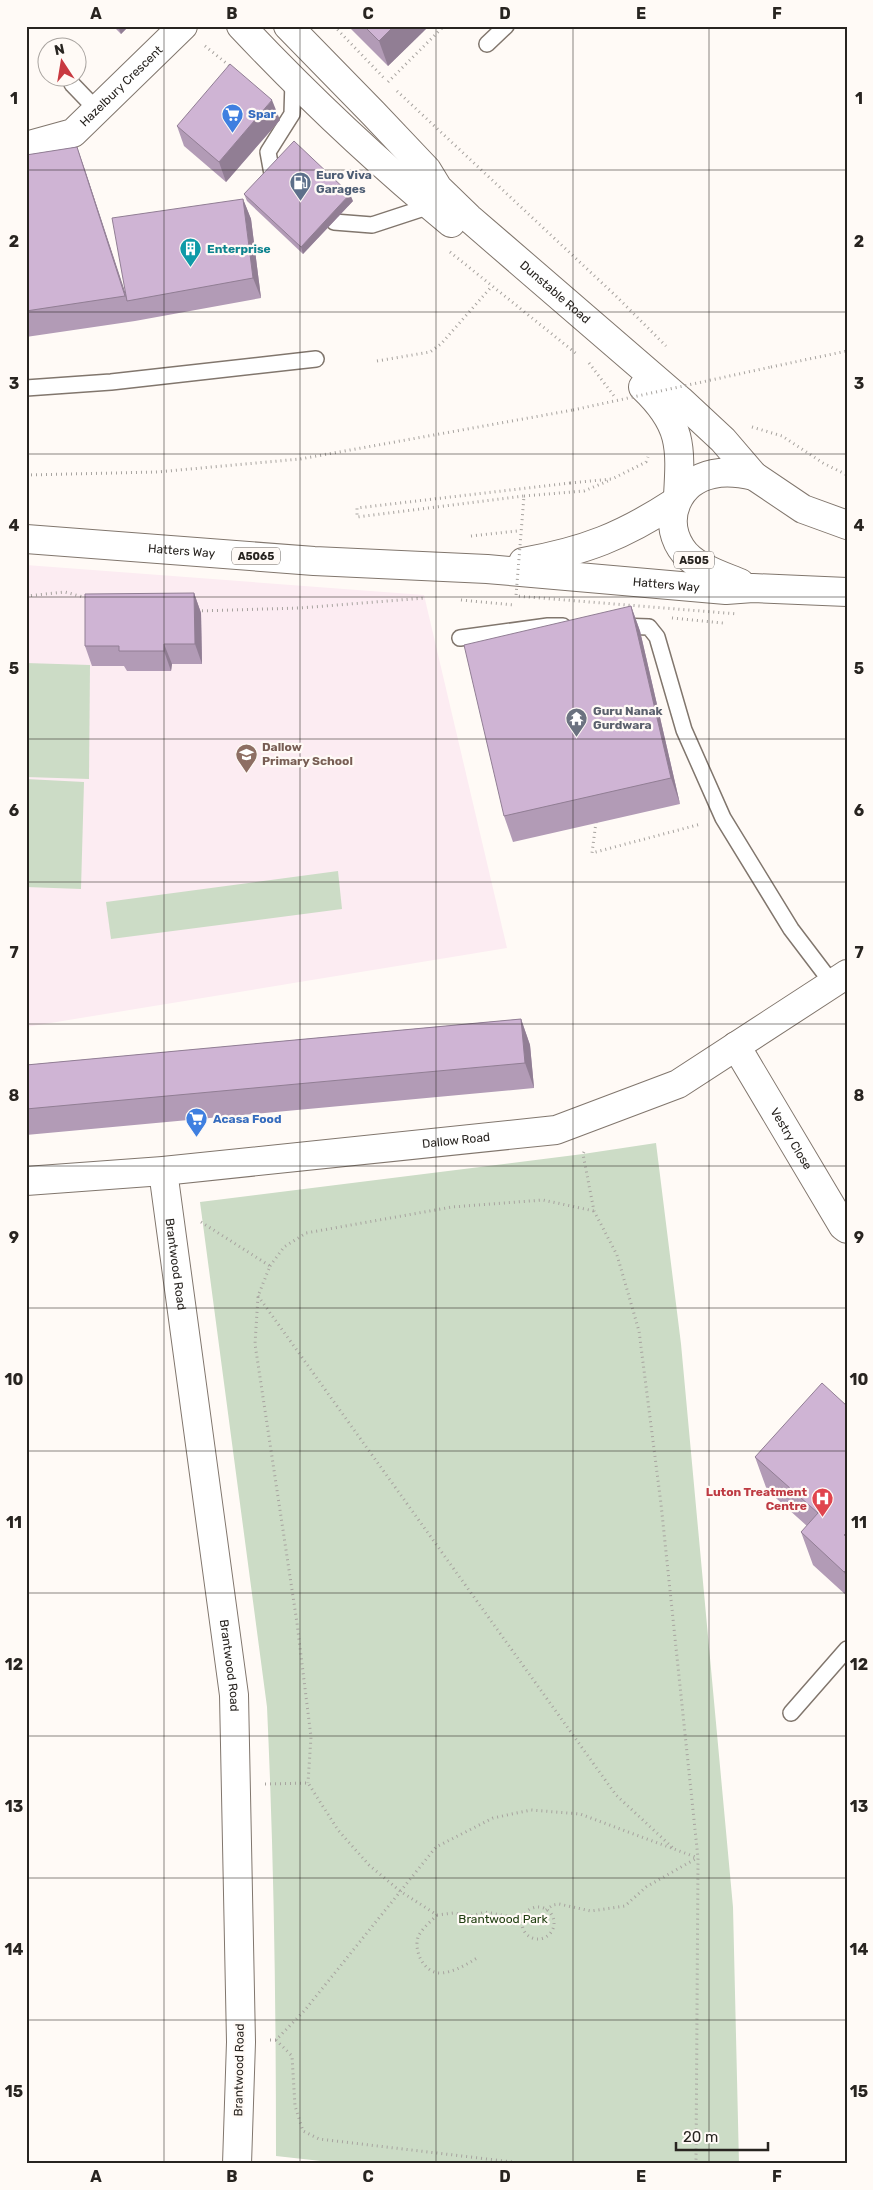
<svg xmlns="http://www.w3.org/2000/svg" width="873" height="2190" viewBox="0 0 873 2190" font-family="Rubik,sans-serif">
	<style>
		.education { fill: #fcecf2 }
		.green { fill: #ccdcc6 }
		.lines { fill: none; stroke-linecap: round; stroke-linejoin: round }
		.lane-casing { stroke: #81766d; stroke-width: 18 }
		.street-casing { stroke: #81766d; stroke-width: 30 }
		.secondary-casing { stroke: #81766d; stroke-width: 30 }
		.primary-casing { stroke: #81766d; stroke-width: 30 }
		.path { stroke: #a7a39f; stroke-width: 3; stroke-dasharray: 1 4; stroke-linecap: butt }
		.lane { stroke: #fff; stroke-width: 15 }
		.street { stroke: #fff; stroke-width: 28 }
		.secondary { stroke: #fff; stroke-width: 28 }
		.primary { stroke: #fff; stroke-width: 28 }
		.path-bridge { stroke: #a7a39f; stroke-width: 3; stroke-dasharray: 1 4; stroke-linecap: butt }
		.wall { fill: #b29bb6 }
		.shaded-wall { fill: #917e94 }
		.building { fill: #cfb4d4; stroke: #917e94 }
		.grid { fill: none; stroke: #282420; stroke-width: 1; stroke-opacity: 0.55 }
		.labels { text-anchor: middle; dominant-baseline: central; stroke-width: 4.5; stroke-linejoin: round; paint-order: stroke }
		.shield { fill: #fffaf6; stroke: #686460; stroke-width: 1 }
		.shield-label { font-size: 11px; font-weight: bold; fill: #282420 }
		.street-label { font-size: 12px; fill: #282420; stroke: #fffaf6 }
		.shop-label { font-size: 12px; font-weight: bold; fill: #366cbe; stroke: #fffaf6; text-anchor: start }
		.service-label { font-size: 12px; font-weight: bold; fill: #4e5e75; stroke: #fffaf6; text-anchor: start }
		.culture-label { font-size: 12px; font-weight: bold; fill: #0d838f; stroke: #fffaf6; text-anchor: start }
		.worship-label { font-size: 12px; font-weight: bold; fill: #5b616d; stroke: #fffaf6; text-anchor: start }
		.education-label { font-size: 12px; font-weight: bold; fill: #785e54; stroke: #fffaf6; text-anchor: start }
		.health-label { font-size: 12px; font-weight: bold; fill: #be3a42; stroke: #fffaf6; text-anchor: end }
		.park-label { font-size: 12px; fill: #214012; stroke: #fffaf6 }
		.neatline { fill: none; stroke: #282420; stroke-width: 2 }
		.grid-label { font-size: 16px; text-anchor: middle; font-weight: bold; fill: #282420 }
	</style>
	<rect width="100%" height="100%" fill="#fffaf6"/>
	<path class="education" d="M26 565 424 595 507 948 26 1027Z"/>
	<g class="green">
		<path d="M26 663 90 665 89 779 26 777Z"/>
		<path d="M26 779 84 782 81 889 26 887Z"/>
		<path d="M338 871 342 909 111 939 106 902Z"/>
		<path d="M656 1143 681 1344 733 1907 739 2164H348L276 2156C276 2006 274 1857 267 1707L200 1202 583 1154Z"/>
	</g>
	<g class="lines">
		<defs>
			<g id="lane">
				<path d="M487 44 506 26"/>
				<path d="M72 84 97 110"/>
				<path d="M272 174 268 152 292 114 293 81"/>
				<path d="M334 222 372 225 430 206"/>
				<path d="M26 388 111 382 316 359"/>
				<path d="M618 626 649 627 657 637 684 730 723 818 791 929 832 983"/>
				<path d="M460 638 548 626H563"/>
				<path d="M791 1713 847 1649"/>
			</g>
			<g id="street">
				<path id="s1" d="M26 146 73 133 183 26"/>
				<path id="s2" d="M736 1046 843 1226 847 1229"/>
				<path id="s3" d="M163 1171 234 1695 241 2042 237 2164"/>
			</g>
			<g id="secondary">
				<path id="s4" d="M26 1181 163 1171 556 1130 678 1084 847 974"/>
			</g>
			<g id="primary">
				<path d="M241 26C307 96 377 162 451 223"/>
				<path id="s5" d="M288 26 373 113 427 170 438 188 469 218 680 400 723 440 754 476 803 509 847 525"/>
				<path d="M643 387C682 424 681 446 678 496"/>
				<path id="s6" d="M26 539 314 561 487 569 726 590 753 588 847 592"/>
				<path d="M523 562C585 551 623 536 675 502"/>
				<path d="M740 583C721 575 693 567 681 548 662 518 678 481 713 474 727 471 741 473 754 476"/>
			</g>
		</defs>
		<use href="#lane" class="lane-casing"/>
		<use href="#street" class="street-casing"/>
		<use href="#secondary" class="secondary-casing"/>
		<use href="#primary" class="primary-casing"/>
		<g class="path">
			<path d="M334 26 385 79"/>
			<path d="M541 27 547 26"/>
			<path d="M205 46 231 67"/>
			<path d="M388 82 444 26"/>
			<path d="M397 91 616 296 666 346"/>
			<path d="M450 252 578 355"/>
			<path d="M377 361 430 352 441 344 492 286"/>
			<path d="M589 363 614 396"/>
			<path d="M771 367 847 351"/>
			<path d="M752 427 782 436 823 463 847 475"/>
			<path d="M26 475 157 472 300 459 573 410"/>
			<path d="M570 483 612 479 646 462 648 457"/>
			<path d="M524 496 584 491 608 481"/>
			<path d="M471 536 517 531"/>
			<path d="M26 596 65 592 87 598"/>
			<path d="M461 600 514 605"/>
			<path d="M197 611 300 608 425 598"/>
			<path d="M672 618 723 623 725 621"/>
			<path d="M596 822 592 853 701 824"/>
			<path d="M584 1152 583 1154 594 1211 617 1255 639 1331 661 1504 698 1858 696 2164"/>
			<path d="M201 1222 270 1266 258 1296 255 1344 297 1623 311 1737 308 1783"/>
			<path d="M270 1266 284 1247 306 1233 452 1207 543 1200 594 1211"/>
			<path d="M258 1296 616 1795 673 1848"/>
			<path d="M265 1784 308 1783 338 1830 369 1865 400 1891 437 1915 453 1913 471 1916 485 1912 523 1919"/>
			<circle cx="538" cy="1923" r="16"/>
			<path d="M546 1910 553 1905 559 1904 591 1911 625 1906 646 1887 697 1858"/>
			<path d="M437 1915C431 1921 423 1928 419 1935 412 1949 424 1974 441 1973 454 1972 466 1965 477 1958"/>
			<path d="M270 2040H276L305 2010 436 1847 493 1818 531 1810 580 1814 698 1858"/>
			<path d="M276 2040 292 2056 295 2106 303 2131 319 2139 529 2164"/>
			<path d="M846 2164 847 2163"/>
		</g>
		<use href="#lane" class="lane"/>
		<use href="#street" class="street"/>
		<use href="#secondary" class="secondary"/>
		<use href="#primary" class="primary"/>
		<g class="path-bridge">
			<path d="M573 410 771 367"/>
			<path d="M570 483 357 508V517L524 496 516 596 738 614"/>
		</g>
	</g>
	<g class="wall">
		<path d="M113 26H129L121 34Z"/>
		<path d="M348 26H429L388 66Z"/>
		<path d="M280 120 226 182 184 146 177 126Z"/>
		<path d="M77 147 86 173 126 296 243 199 251 219 261 298 135 321 26 337V155Z"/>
		<path d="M244 194 353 201 303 254 247 201Z"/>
		<path d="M194 593 201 613 202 664H172L171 671H127L124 666H92L85 646Z"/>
		<path d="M631 606 640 631 680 804 513 842 504 816Z"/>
		<path d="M521 1019 530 1045 534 1088 26 1135V1065Z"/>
		<path d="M847 1406V1596L813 1565 801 1532 807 1526 767 1490 755 1457Z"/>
	</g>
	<g class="shaded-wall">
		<path d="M118 26H129L121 34Z"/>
		<path d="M394 26H429L388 66 379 41Z"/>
		<path d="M272 100 280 120 226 182 219 162Z"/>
		<path d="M77 147 86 173 128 301H127Z"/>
		<path d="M350 194 353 201 303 254 301 247Z"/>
		<path d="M243 199 251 219 261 298 253 278Z"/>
		<path d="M194 593 201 613 202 664 195 644Z"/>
		<path d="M631 606 640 631 680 804 671 778Z"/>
		<path d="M164 644 172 664 171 671 164 651Z"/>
		<path d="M521 1019 530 1045 534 1088 525 1063Z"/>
		<path d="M847 1569V1578L844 1572Z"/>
	</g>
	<g class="building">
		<path d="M364 26H394L379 41Z"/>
		<path d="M230 64 272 100 219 162 177 126Z"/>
		<path d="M294 141 350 194 301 247 244 194Z"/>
		<path d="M77 147 125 296 26 311V155Z"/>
		<path d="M243 199 253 278 127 301 112 218Z"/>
		<path d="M194 593 195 644H164V651H119V646H85V594Z"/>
		<path d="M631 606 671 778 504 816 464 645Z"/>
		<path d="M521 1019 525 1063 26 1109V1065Z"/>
		<path d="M822 1383 847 1406V1532L844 1535 847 1537V1569L844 1572 801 1532 818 1513 755 1457Z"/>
	</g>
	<path class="grid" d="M164 26V2164M300 26V2164M436 26V2164M573 26V2164M709 26V2164M26 170H847M26 312H847M26 454H847M26 597H847M26 739H847M26 882H847M26 1024H847M26 1166H847M26 1308H847M26 1451H847M26 1593H847M26 1736H847M26 1878H847M26 2020H847"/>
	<defs>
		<symbol id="supermarket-pin" viewBox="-11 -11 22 30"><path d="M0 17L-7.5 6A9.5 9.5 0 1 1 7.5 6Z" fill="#3f7fe0" stroke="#fffaf6"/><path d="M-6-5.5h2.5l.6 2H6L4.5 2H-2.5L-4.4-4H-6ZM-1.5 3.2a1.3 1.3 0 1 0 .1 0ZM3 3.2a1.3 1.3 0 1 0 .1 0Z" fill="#fff"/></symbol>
		<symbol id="fuel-pin" viewBox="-11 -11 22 30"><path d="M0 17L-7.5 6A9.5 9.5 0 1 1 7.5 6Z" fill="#5c6f8a" stroke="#fffaf6"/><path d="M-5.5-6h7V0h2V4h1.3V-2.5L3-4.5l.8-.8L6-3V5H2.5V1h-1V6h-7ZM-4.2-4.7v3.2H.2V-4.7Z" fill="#fff"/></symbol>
		<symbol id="building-pin" viewBox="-11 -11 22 30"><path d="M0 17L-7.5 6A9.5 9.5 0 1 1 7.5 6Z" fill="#0f9aa8" stroke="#fffaf6"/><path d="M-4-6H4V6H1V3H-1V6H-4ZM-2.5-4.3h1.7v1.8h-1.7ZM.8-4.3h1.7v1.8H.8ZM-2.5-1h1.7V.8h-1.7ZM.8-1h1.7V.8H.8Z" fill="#fff"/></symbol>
		<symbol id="temple-pin" viewBox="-11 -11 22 30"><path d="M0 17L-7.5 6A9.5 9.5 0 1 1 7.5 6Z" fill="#6b7280" stroke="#fffaf6"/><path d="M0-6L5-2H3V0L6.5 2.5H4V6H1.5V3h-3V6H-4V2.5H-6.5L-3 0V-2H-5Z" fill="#fff"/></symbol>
		<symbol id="school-pin" viewBox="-11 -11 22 30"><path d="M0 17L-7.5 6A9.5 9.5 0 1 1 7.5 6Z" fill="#8d6e63" stroke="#fffaf6"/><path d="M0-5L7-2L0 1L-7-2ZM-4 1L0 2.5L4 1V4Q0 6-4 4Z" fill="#fff"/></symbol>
		<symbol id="hospital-pin" viewBox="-11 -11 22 30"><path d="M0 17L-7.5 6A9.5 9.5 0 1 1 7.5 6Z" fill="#e0444e" stroke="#fffaf6"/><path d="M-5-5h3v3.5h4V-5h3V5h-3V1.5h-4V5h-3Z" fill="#fff"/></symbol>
	</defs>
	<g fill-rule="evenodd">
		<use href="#supermarket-pin" x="220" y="102" width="25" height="34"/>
		<use href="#fuel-pin" x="288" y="170" width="25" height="34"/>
		<use href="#building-pin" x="178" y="236" width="25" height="34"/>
		<use href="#temple-pin" x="564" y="706" width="25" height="34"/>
		<use href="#school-pin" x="234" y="742" width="25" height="34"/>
		<use href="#supermarket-pin" x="184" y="1106" width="25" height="34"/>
		<use href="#hospital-pin" x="810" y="1486" width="25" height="34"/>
	</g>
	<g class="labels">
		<g class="shield">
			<rect x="232" y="547.5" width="48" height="17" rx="4"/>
			<rect x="674" y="551.5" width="40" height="17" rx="4"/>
		</g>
		<g class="shield-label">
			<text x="256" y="556">A5065</text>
			<text x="694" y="560">A505</text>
		</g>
		<g class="street-label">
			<text stroke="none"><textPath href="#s1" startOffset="116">Hazelbury Crescent</textPath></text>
			<text stroke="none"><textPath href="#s5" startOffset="378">Dunstable Road</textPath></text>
			<text stroke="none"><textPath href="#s6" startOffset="156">Hatters Way</textPath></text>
			<text stroke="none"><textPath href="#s6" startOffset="642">Hatters Way</textPath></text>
			<text stroke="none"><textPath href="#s2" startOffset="108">Vestry Close</textPath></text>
			<text stroke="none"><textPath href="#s4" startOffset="432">Dallow Road</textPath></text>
			<text stroke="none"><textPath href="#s3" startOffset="94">Brantwood Road</textPath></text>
			<text stroke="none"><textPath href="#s3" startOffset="499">Brantwood Road</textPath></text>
			<text transform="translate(239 2070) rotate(-89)">Brantwood Road</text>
		</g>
		<g class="shop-label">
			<text x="248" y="114">Spar</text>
			<text x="213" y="1119">Acasa Food</text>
		</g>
		<g class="service-label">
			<text x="316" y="175">Euro Viva<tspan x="316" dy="14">Garages</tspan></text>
		</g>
		<g class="culture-label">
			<text x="207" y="249">Enterprise</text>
		</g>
		<g class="worship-label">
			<text x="593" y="711">Guru Nanak<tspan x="593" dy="14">Gurdwara</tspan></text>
		</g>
		<g class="education-label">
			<text x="262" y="747">Dallow<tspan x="262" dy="14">Primary School</tspan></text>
		</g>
		<g class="health-label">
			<text x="807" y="1492">Luton Treatment<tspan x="807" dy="14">Centre</tspan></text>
		</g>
		<g class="park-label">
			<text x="503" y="1919">Brantwood Park</text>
		</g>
	</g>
	<rect width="873" height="2190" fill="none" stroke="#fffaf6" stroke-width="55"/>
	<g transform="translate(62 62) rotate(348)"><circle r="24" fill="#fffaf6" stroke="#a9a4a0"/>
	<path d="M0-4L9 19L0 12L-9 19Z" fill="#c83940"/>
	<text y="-8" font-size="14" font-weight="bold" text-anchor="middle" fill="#282420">N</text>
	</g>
	<path d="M676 2142v8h92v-8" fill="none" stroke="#282420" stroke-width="2.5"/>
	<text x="683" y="2142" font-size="15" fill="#282420" stroke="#fffaf6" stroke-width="4" paint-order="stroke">20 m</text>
	<rect x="28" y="28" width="818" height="2134" class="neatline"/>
	<g class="grid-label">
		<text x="96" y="19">A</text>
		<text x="232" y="19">B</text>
		<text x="368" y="19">C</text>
		<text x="505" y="19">D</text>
		<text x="641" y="19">E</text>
		<text x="777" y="19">F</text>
		<text x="14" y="104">1</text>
		<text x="859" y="104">1</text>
		<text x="14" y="247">2</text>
		<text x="859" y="247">2</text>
		<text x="14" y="389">3</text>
		<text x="859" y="389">3</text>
		<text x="14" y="531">4</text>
		<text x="859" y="531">4</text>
		<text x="14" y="674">5</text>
		<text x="859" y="674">5</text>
		<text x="14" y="816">6</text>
		<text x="859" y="816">6</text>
		<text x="14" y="958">7</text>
		<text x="859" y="958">7</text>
		<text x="14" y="1101">8</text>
		<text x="859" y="1101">8</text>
		<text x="14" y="1243">9</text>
		<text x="859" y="1243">9</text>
		<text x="14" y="1385">10</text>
		<text x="859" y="1385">10</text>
		<text x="14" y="1528">11</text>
		<text x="859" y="1528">11</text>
		<text x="14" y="1670">12</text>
		<text x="859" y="1670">12</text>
		<text x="14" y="1812">13</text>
		<text x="859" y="1812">13</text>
		<text x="14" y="1955">14</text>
		<text x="859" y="1955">14</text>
		<text x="14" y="2097">15</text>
		<text x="859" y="2097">15</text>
		<text x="96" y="2182">A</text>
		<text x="232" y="2182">B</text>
		<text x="368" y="2182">C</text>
		<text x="505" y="2182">D</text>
		<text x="641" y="2182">E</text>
		<text x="777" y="2182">F</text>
	</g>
</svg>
